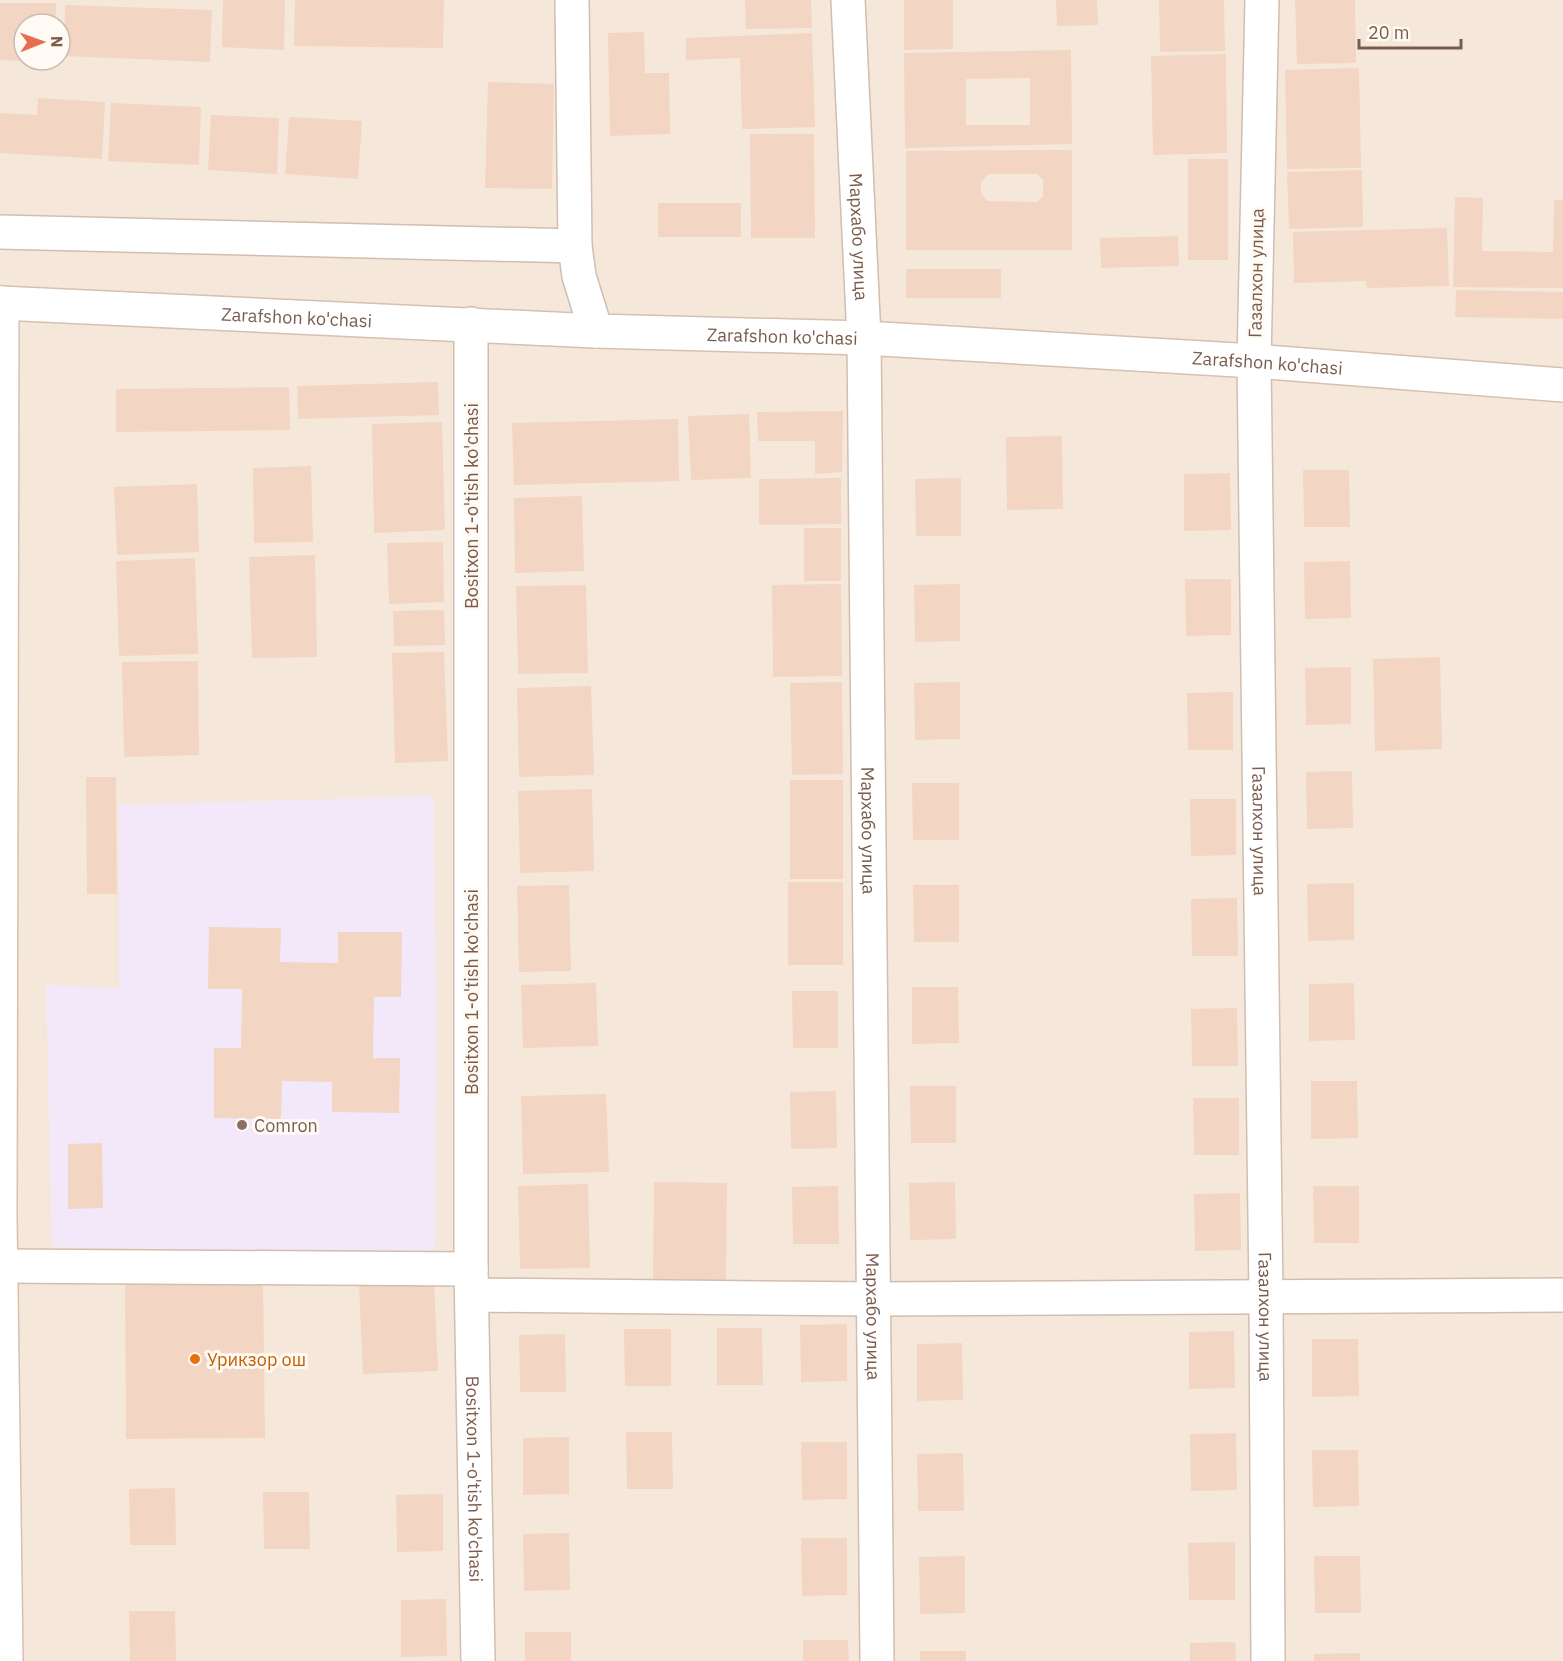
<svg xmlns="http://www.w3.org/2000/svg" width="1563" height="1661" viewBox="0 0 1563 1661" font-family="'IBM Plex Sans',sans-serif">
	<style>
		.residential { fill: #f5e8da; fill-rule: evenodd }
		.education { fill: #f3e8fa }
		.building { fill: #f3d5c3; fill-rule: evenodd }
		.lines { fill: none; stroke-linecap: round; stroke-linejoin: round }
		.street-casing { stroke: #d1beb0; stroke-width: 36 }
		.secondary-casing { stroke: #d6c0b0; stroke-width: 36 }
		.street { stroke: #fff; stroke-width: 33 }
		.secondary { stroke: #fff; stroke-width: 33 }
		.education-dot { fill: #8d6e63; stroke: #fffaf3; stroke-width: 2 }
		.food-dot { fill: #e8710a; stroke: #fffaf3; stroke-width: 2 }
		.labels { text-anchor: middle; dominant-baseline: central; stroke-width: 6; stroke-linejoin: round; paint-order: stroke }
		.street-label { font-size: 18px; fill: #7a5c4d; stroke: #fffaf3 }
		.education-label { font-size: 18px; fill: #785e54; stroke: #fffaf3; text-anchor: start }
		.food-label { font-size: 18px; fill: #c56008; stroke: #fffaf3; text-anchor: start }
	</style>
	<rect width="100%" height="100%" fill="#fdf6ec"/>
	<path class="residential" d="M0 0H1563V1661H0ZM24 24H60V60H24Z"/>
	<path class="education" d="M433 796 436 1004 435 1253 52 1247 46 985 119 988V805Z"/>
	<g class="building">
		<path d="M223 0H285L284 50 222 47Z"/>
		<path d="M295 0H444L443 48 294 46Z"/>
		<path d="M745 0H811L812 28 746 29Z"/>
		<path d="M904 0H953V49L904 50Z"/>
		<path d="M1056 0H1097L1098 25 1057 26Z"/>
		<path d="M1159 0H1224L1225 51 1160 52Z"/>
		<path d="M1295 0H1355L1356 63 1297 64Z"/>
		<path d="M0 3H56V24H24V61L0 60Z"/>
		<path d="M65 5 212 10 210 62 64 56Z"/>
		<path d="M644 32 645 73H669L670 134 610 136 608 33Z"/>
		<path d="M812 33 815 127 742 129 740 58 686 60V38Z"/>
		<path d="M1071 50 1072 144 905 148 904 53ZM1030 78V125H966V79Z"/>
		<path d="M1226 54 1227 153 1153 155 1151 56Z"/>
		<path d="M1359 68 1361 168 1287 169 1285 70Z"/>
		<path d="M488 82 554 84 552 189 485 188Z"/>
		<path d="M38 98 105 102 102 159 0 153V113L37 115Z"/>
		<path d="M111 103 201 107 199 165 108 161Z"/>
		<path d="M211 115 279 118 277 174 208 170Z"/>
		<path d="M289 117 362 121 358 179 285 174Z"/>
		<path d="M750 134H814L815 238H751Z"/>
		<path d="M1072 150V250H906V151ZM988 174H1037L1043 180V196L1037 202 987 201 981 192V183Z"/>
		<rect x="1188" y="159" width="40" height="101"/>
		<path d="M1362 170 1363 227 1289 229 1287 172Z"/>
		<path d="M1455 197 1483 198 1482 251 1553 252 1554 200H1563V288L1453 287Z"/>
		<rect x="658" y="203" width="83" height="34"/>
		<path d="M1447 228 1449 286 1367 288 1366 281 1294 283 1293 232Z"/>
		<path d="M1178 236 1179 266 1101 268 1100 238Z"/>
		<rect x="906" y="269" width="95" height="29"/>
		<path d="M1456 290 1563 292V319L1455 317Z"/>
		<path d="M438 382 439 415 298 419 297 386Z"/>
		<path d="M289 387 290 430 116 432V389Z"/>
		<path d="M843 411 842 472 815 474V441H758L757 412Z"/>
		<path d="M749 414 751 478 691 480 688 416Z"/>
		<path d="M678 419 679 481 514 485 512 423Z"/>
		<path d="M442 422 445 530 374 533 372 424Z"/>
		<path d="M1062 436 1063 509 1007 510 1006 437Z"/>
		<path d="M311 466 313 542 254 543 253 468Z"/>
		<path d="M1303 470H1349L1350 527H1304Z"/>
		<path d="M1230 473 1231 530 1184 531V474Z"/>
		<path d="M841 478V524L759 525V479Z"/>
		<path d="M961 478V536H916L915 479Z"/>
		<path d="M197 484 199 552 117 555 114 487Z"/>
		<path d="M582 496 584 571 515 573 514 498Z"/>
		<rect x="804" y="528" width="37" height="53"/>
		<path d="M443 542 444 602 389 604 387 543Z"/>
		<path d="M315 555 317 657 252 658 249 557Z"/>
		<path d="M195 558 198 654 119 656 116 561Z"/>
		<path d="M1350 561 1351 618 1305 619 1304 562Z"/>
		<path d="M1185 579H1231V635L1186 636Z"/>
		<path d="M841 584 842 676 773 677 772 585Z"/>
		<path d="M960 584V641L915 642 914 585Z"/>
		<path d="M586 585 588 673 518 674 516 586Z"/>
		<path d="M444 610 445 645 394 646 393 611Z"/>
		<path d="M444 652 448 761 395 763 392 653Z"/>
		<path d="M1440 657 1442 749 1375 751 1373 659Z"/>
		<path d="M198 661 199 755 124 757 122 662Z"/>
		<path d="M1351 667V724L1306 725 1305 668Z"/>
		<path d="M842 682 843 774 792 775 790 683Z"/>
		<path d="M960 682V739L915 740 914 683Z"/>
		<path d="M591 686 594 775 519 777 517 688Z"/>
		<path d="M1233 692V750H1188L1187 693Z"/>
		<path d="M1352 771 1353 828 1307 829 1306 772Z"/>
		<path d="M86 777H116L117 894H87Z"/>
		<rect x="790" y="780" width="53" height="99"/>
		<path d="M912 783H959V840H913Z"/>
		<path d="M592 789 594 871 520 873 518 791Z"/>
		<path d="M1190 799H1236V855L1191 856Z"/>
		<rect x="788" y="882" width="55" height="83"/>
		<path d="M1354 883V940L1308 941 1307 884Z"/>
		<path d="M569 885 571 971 519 972 517 886Z"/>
		<path d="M913 885H959V942H914Z"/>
		<path d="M1237 898 1238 956H1192L1191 899Z"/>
		<path d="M209 927 281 928 280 962 338 963V932H402L401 997H374L373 1058H400L399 1113 332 1112V1082L282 1081 281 1119 214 1118V1048H241L242 989H208Z"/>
		<path d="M596 983 598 1046 523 1048 521 985Z"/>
		<path d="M1354 983 1355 1040 1309 1041V984Z"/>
		<path d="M912 987H958L959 1043 912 1044Z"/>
		<path d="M792 991H838V1048H793Z"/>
		<path d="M1237 1008 1238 1066H1192L1191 1009Z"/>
		<path d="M1311 1081H1357L1358 1138 1311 1139Z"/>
		<path d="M910 1086H956V1143H911Z"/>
		<path d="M836 1091 837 1148 791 1149 790 1092Z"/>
		<path d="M606 1094 609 1172 523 1174 521 1096Z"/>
		<path d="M1193 1098H1239V1155H1194Z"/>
		<path d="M102 1143 103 1208 68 1209V1144Z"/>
		<path d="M654 1182 727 1183 726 1283 653 1282Z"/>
		<path d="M955 1182 956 1239 910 1240 909 1183Z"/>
		<path d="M588 1184 590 1268 520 1269 518 1186Z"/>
		<path d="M838 1186 839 1244H793L792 1187Z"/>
		<path d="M1313 1186H1359V1243H1314Z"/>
		<path d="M1240 1193 1241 1250 1195 1251 1194 1194Z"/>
		<path d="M263 1278 265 1438 126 1439 125 1280Z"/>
		<path d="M434 1281 438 1371 363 1374 359 1285Z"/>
		<path d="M847 1324V1381L801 1382 800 1325Z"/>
		<path d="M717 1328H762L763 1385H717Z"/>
		<path d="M624 1329H671V1386H625Z"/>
		<path d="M1234 1331 1235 1388 1189 1389V1332Z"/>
		<path d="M565 1334 566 1392H520L519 1335Z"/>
		<path d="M1312 1339H1358L1359 1396 1312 1397Z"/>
		<path d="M962 1343 963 1400 917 1401V1344Z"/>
		<path d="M626 1432H672L673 1489H627Z"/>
		<path d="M1236 1433 1237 1490 1191 1491 1190 1434Z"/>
		<path d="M569 1437V1494L523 1495V1438Z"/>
		<path d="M801 1442H847V1499L802 1500Z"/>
		<path d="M1312 1450H1358L1359 1506 1313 1507Z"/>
		<path d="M963 1453 964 1511H918L917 1454Z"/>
		<path d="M175 1488 176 1545H130L129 1489Z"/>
		<path d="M263 1492H309L310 1549H264Z"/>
		<path d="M443 1494V1551L397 1552 396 1495Z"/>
		<path d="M569 1533 570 1590 524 1591 523 1534Z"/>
		<path d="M801 1538H847V1595L802 1596Z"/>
		<path d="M1235 1542V1600H1189L1188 1543Z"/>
		<path d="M965 1556V1613L920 1614 919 1557Z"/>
		<path d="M1314 1556H1360L1361 1613H1315Z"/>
		<path d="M446 1599 447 1656 401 1657V1600Z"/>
		<path d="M129 1611H175L176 1661H130Z"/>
		<rect x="525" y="1632" width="46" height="29"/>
		<path d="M803 1640H848L849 1661H803Z"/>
		<path d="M1235 1642 1236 1661H1190V1643Z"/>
		<rect x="920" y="1651" width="46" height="10"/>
		<path d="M1360 1653V1661H1314V1654Z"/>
	</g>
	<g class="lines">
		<defs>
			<g id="street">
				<path d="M572 0 575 246 579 276 596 331"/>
				<path id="s1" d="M848 0 864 338 877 1661"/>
				<path id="s2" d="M1262 0 1254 361 1266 1297 1268 1661"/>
				<path d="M0 232 575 246"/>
				<path id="s3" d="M471 324V1269L478 1661"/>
				<path d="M1 1266 471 1269"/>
				<path d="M472 1295 874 1299 1563 1295"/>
			</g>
			<g id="secondary">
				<path id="s4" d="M0 303 596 331 864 338 1254 361 1563 385"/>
				<path d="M2 303 0 1216 6 1661"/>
			</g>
		</defs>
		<use href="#street" class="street-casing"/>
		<use href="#secondary" class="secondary-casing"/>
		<use href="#street" class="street"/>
		<use href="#secondary" class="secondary"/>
	</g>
	<circle class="education-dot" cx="242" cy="1125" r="6"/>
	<circle class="food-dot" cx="195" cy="1359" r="6"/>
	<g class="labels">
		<g class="street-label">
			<text stroke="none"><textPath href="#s1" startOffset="237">Мархабо улица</textPath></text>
			<text transform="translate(1256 273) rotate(-89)">Газалхон улица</text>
			<text stroke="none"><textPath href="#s4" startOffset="297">Zarafshon ko'chasi</textPath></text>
			<text stroke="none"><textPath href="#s4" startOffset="783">Zarafshon ko'chasi</textPath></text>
			<text stroke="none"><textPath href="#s4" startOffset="1269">Zarafshon ko'chasi</textPath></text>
			<text transform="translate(471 506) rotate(-90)">Bositxon 1-o'tish ko'chasi</text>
			<text stroke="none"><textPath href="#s1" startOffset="831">Мархабо улица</textPath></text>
			<text stroke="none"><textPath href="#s2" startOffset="831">Газалхон улица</textPath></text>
			<text transform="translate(471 992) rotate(-90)">Bositxon 1-o'tish ko'chasi</text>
			<text stroke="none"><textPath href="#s1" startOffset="1317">Мархабо улица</textPath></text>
			<text stroke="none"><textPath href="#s2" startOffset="1317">Газалхон улица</textPath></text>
			<text stroke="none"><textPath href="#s3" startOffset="1155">Bositxon 1-o'tish ko'chasi</textPath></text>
		</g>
		<g class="education-label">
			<text x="254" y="1125">Сomron</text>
		</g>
		<g class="food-label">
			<text x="207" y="1359">Урикзор ош</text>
		</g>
	</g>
	<g transform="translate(42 42) rotate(89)"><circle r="28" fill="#fffaf3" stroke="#cabbb1" stroke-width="1.5"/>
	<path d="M0-4.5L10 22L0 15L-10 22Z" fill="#e76f51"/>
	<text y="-9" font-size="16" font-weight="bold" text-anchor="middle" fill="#7a5c4d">N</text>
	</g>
	<path d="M1359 39v9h102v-9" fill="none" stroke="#7a5c4d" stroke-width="3"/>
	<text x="1368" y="39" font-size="18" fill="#7a5c4d" stroke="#fffaf3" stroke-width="4.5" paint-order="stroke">20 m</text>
</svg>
